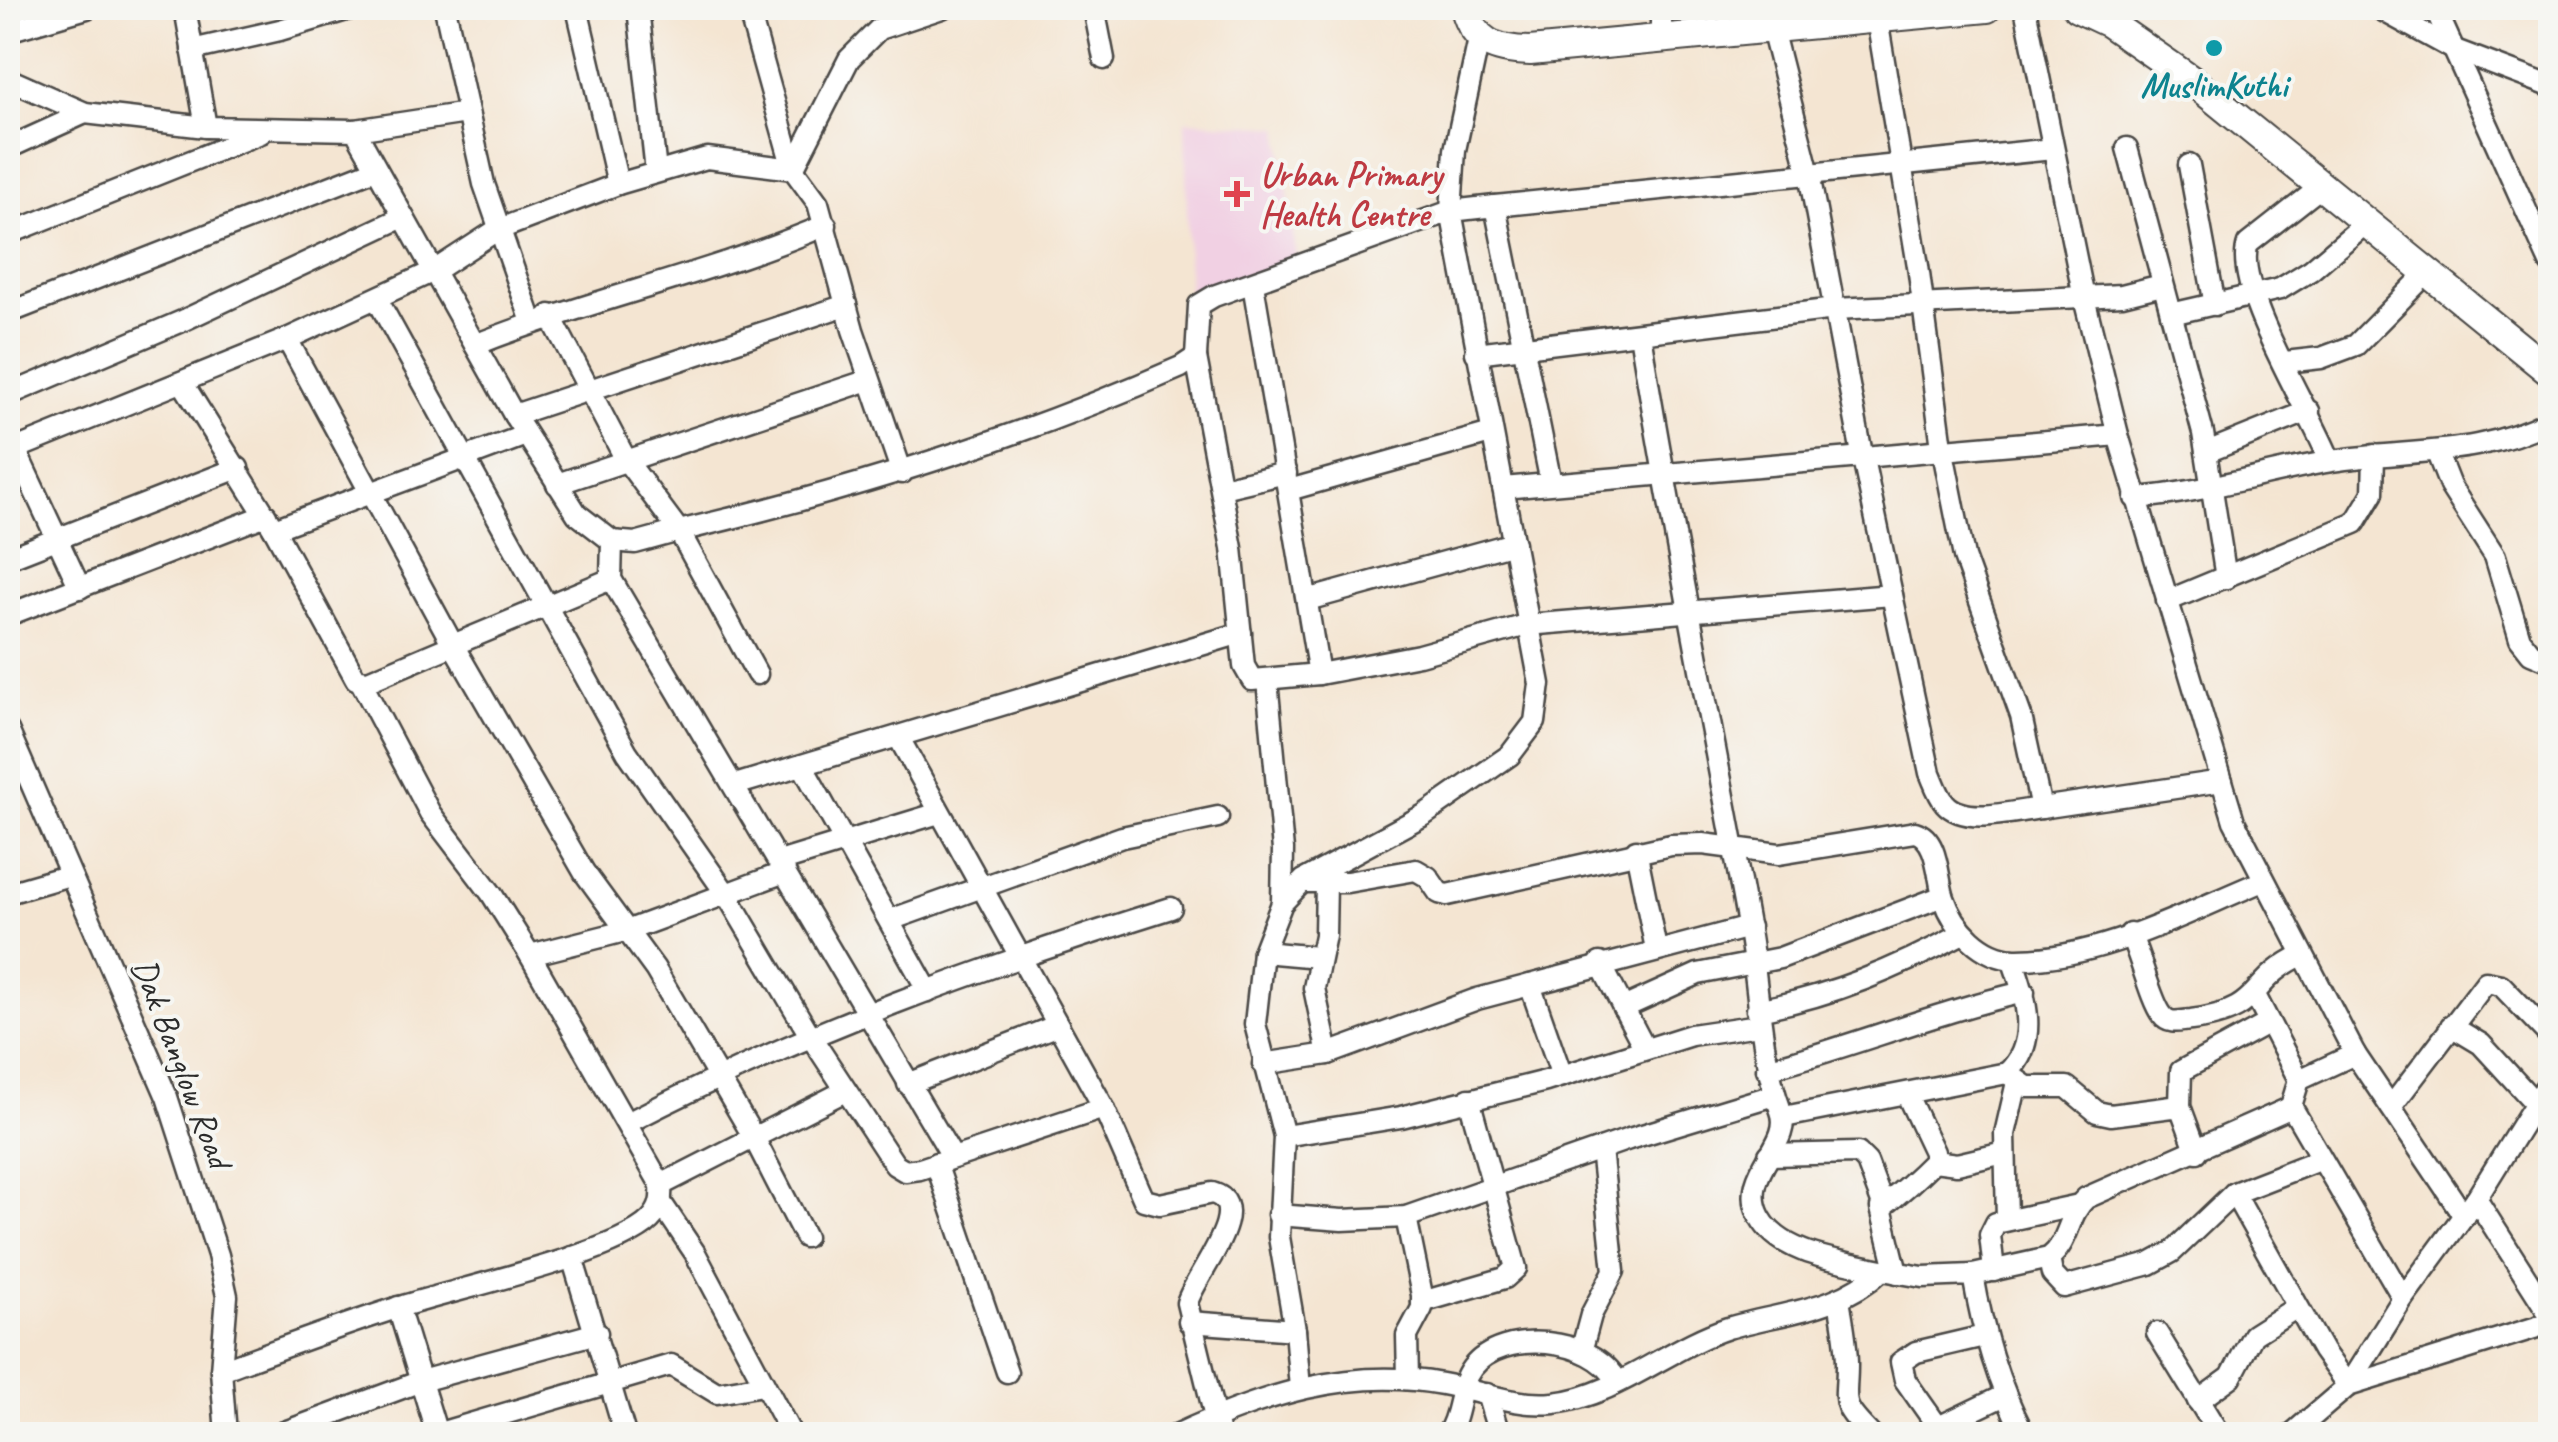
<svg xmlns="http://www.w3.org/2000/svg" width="2558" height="1442" viewBox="0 0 2558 1442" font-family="Caveat,sans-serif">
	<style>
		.built { fill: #f1d0e3 }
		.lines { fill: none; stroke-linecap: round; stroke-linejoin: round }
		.minor-casing { stroke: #494744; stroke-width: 25 }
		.secondary-casing { stroke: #494744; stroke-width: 32 }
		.minor { stroke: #fff; stroke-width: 20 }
		.secondary { stroke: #fff; stroke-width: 28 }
		.culture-dot { fill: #0f9aa8; stroke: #f6f6f2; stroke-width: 4 }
		.health-dot { fill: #e0444e; stroke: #f6f6f2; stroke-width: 4 }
		.labels { text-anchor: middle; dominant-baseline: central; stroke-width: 8; stroke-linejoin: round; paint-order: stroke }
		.culture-label { font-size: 35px; font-weight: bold; fill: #0d838f; stroke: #f6f6f2 }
		.health-label { font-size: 35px; font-weight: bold; fill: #be3a42; stroke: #f6f6f2; text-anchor: start }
		.street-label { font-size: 35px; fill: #2b2b2b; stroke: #f6f6f2 }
	</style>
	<rect width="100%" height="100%" fill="#f6f6f2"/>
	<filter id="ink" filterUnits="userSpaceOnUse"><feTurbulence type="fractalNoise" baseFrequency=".01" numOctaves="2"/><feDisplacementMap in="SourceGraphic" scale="20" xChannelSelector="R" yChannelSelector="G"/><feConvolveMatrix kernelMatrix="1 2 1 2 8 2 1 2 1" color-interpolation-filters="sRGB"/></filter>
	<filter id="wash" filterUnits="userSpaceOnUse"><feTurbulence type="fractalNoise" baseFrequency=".0048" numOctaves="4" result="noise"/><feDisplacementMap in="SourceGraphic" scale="40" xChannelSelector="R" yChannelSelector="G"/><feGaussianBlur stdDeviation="2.25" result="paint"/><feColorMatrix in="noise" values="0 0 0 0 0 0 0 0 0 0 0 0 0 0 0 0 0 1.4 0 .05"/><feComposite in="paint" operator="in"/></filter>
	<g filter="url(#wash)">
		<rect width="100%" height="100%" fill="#f4e5d2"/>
		<path class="built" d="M1185 121 1279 127 1297 261 1189 304Z"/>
	</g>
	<g filter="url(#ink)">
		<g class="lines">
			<defs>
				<g id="minor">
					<path d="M185 8 206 127"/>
					<path d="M445 8 484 184 532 322"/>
					<path d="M577 8 618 184"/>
					<path d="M638 8 656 172"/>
					<path d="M748 8 793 169 818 203 853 330 902 473"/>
					<path d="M1094 8 1104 59"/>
					<path d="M1661 8V36"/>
					<path d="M2025 8 2084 298 2118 435 2234 821 2355 1054 2464 1216"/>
					<path d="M2378 8 2455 50 2550 86"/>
					<path d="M2435 8 2550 263"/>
					<path d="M1771 25 1809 174 1862 454 1930 773C1934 782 1938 795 1945 803 1965 826 2015 811 2041 808L2021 716 1964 557 1942 447 1918 266 1877 19"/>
					<path d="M8 31 87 8"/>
					<path d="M192 50 280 30 353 8"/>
					<path d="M8 79 85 113 206 127 355 130 514 415 577 514 612 541 635 543 679 531 757 674"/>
					<path d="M355 130 467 113"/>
					<path d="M8 148 85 113"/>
					<path d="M2127 148 2203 433 2226 578"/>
					<path d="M2189 165 2215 305"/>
					<path d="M2322 186 2248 244C2232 288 2311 411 2330 461"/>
					<path d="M1495 206 2053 149"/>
					<path d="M8 234 261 133"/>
					<path d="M1253 284 1319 674"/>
					<path d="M377 299 627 752 727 895 811 1037 895 1165 905 1171 920 1169 1104 1108"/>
					<path d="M8 313 373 170"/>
					<path d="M2171 314 2280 289 2311 270 2366 223"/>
					<path d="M550 315 626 460 679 531C853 490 1018 439 1181 367L1196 357 1199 305 1214 296 1451 211 1455 150 1479 39"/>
					<path d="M1640 334C1672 532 1712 728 1748 925 1760 988 1758 1050 1781 1111 1794 1145 1737 1173 1760 1217 1781 1256 1844 1261 1882 1270"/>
					<path d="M475 345C590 299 711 274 826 225"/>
					<path d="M1476 353 1835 309 2122 295 2162 285"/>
					<path d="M1196 357 1232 548 1244 666 1252 680 1319 674 1419 655 1527 625 1892 595"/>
					<path d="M2285 362 2321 358 2356 345 2426 274"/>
					<path d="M182 382 274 529 356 679 368 681 453 645 287 339"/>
					<path d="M8 395 180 322 401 218"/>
					<path d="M514 415 846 305"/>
					<path d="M15 449 80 588"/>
					<path d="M8 452 287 339 434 271 497 230 618 184 707 158 793 169 849 59 879 29 942 8"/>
					<path d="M2207 452 2309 411"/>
					<path d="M2437 453 2450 486 2495 556 2520 639 2531 653 2550 661"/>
					<path d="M557 484 869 380"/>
					<path d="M1222 488 1286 473"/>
					<path d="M1503 488 2118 435"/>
					<path d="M1289 490 1491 433"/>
					<path d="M2135 498C2203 493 2265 472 2332 461 2407 449 2482 457 2550 420"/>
					<path d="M274 529 526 435"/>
					<path d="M612 541 611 579 952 1156"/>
					<path d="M8 558 238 468"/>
					<path d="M611 579 453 645 584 872 655 969 753 1136 805 1237"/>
					<path d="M1307 600 1514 543"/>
					<path d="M2167 601 2355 523 2373 493 2374 455"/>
					<path d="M8 615 266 515"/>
					<path d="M1267 680 1283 850 1282 903"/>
					<path d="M361 682 430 813 491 893 530 955 661 1185"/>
					<path d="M8 730 167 1097 218 1255 227 1296 221 1370 226 1434"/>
					<path d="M899 738 1104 1108 1144 1200 1160 1204 1212 1193C1257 1205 1194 1276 1187 1303L1219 1434"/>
					<path d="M803 767 928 991"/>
					<path d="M735 785 1241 633"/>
					<path d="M2041 808 2222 781"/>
					<path d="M1636 850 1656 949"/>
					<path d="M779 862 939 813"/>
					<path d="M1305 882H1347L1416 870 1428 877 1439 893 1447 895 1671 845 1703 844 1779 854 1915 832C1939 839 1937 878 1944 898 1954 928 1982 958 2015 959 2100 960 2187 912 2263 881"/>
					<path d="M1326 882 1325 935 1314 988 1328 1054"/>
					<path d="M8 893 70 875"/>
					<path d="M890 920 1122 837 1218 817"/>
					<path d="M2130 934C2140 954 2151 1001 2162 1015 2169 1025 2180 1021 2191 1020 2266 1011 2246 981 2302 955"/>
					<path d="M1263 952 1318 957"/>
					<path d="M530 955 629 930 785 872"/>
					<path d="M1600 963 1645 1049"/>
					<path d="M1530 985 1562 1076"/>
					<path d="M2255 995 2299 1080"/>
					<path d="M1623 1008 1698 974 1780 958 1943 896"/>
					<path d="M1757 1010C1832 996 1896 969 1963 933"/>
					<path d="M2451 1026 2481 1044 2536 1104"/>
					<path d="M1263 1064 1328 1054 1477 999 1749 927"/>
					<path d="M1767 1069C1854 1046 1936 1012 2024 992"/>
					<path d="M2007 1073 2027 1087H2067L2097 1112 2111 1115 2180 1106 2197 1152"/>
					<path d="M908 1084 1058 1025"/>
					<path d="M2180 1106 2181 1071 2269 1023"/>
					<path d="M2291 1106 2403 1298"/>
					<path d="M2391 1107 2486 982 2501 985 2550 1036"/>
					<path d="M1784 1117 2007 1073C2040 1043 2026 996 2012 959"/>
					<path d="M629 1122C802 1032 985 966 1171 908"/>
					<path d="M1284 1136 1401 1117 1546 1081 1691 1035 1759 1025"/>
					<path d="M1769 1155 1858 1153 1867 1162 1883 1205"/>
					<path d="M1934 1161 1957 1164 2004 1153"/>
					<path d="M936 1163 1007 1372"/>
					<path d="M2234 1193 2323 1351 2348 1386 2550 1323"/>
					<path d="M2476 1199 2550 1315"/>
					<path d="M662 1204 695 1253 791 1434"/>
					<path d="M1278 1215 1342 1220 1406 1217 1629 1139 1774 1095"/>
					<path d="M1406 1217 1422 1295V1308L1407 1336 1408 1379"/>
					<path d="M2007 1220 2005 1134 2017 1082"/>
					<path d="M572 1257 625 1434"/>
					<path d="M2049 1258 2052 1274 2064 1287 2150 1264 2172 1252 2234 1193 2319 1160"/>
					<path d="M1994 1271 1990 1235 1996 1223 2079 1205"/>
					<path d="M1897 1273 1881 1208C1899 1194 1917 1178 1934 1161V1152L1907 1095"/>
					<path d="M1973 1275 2049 1258C2070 1242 2067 1215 2086 1198L2285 1110 2291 1106 2299 1080 2355 1054"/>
					<path d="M1839 1299C1842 1320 1847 1343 1847 1364 1847 1404 1838 1402 1870 1434"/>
					<path d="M1422 1302 1505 1278 1516 1268 1469 1099"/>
					<path d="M398 1307 437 1434"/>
					<path d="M1189 1322 1295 1330"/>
					<path d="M2157 1333 2219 1434"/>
					<path d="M1582 1348 1591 1315 1614 1271 1601 1149"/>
					<path d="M221 1370C282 1348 342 1325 403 1306 457 1289 616 1254 650 1220 661 1209 662 1199 661 1185L845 1091"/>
					<path d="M1300 1388 1295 1330 1279 1237 1284 1136 1255 1024 1263 952 1282 903 1304 880 1424 815 1510 755 1535 722 1540 684 1451 211 1495 206 1551 483"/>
					<path d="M1487 1394 1499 1434"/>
					<path d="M2198 1401 2231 1377 2253 1335 2297 1307"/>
					<path d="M1938 1427 1905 1380 1901 1362 1916 1352 1984 1336"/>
					<path d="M1930 1431 2005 1395"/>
					<path d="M279 1434 421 1381 597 1333"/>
					<path d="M436 1434 671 1365 717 1393 763 1385"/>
					<path d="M1178 1434C1261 1396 1349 1366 1442 1384 1479 1391 1517 1407 1554 1403 1617 1396 1669 1347 1728 1328 1782 1312 1839 1311 1882 1270L1923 1277 1973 1275C1983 1332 1997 1383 2024 1434"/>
					<path d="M1447 1434C1461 1415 1457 1388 1472 1368 1502 1328 1594 1337 1617 1381"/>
					<path d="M2292 1434 2348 1386 2403 1298 2476 1199 2550 1080"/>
				</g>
				<g id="secondary">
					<path d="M1465 8C1474 43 1495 50 1530 51L1987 8"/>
					<path d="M2077 8 2109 23 2191 80 2550 372"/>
				</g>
			</defs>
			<use href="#minor" class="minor-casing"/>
			<use href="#secondary" class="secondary-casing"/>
			<use href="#minor" class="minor"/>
			<use href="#secondary" class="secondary"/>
		</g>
	</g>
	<circle class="culture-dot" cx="2214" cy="48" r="10"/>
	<path class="health-dot" d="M1232 179h10v10h10v10h-10v10h-10v-10h-10v-10h10z"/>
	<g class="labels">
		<g class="culture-label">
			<text x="2214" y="85">MuslimKuthi</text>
		</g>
		<g class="health-label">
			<text x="1260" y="174">Urban Primary<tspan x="1260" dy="40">Health Centre</tspan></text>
		</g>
		<g class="street-label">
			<text transform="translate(182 1063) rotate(69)">Dak Banglow Road</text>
		</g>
	</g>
	<rect width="2558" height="1442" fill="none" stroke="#f6f6f2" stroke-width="40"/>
</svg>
